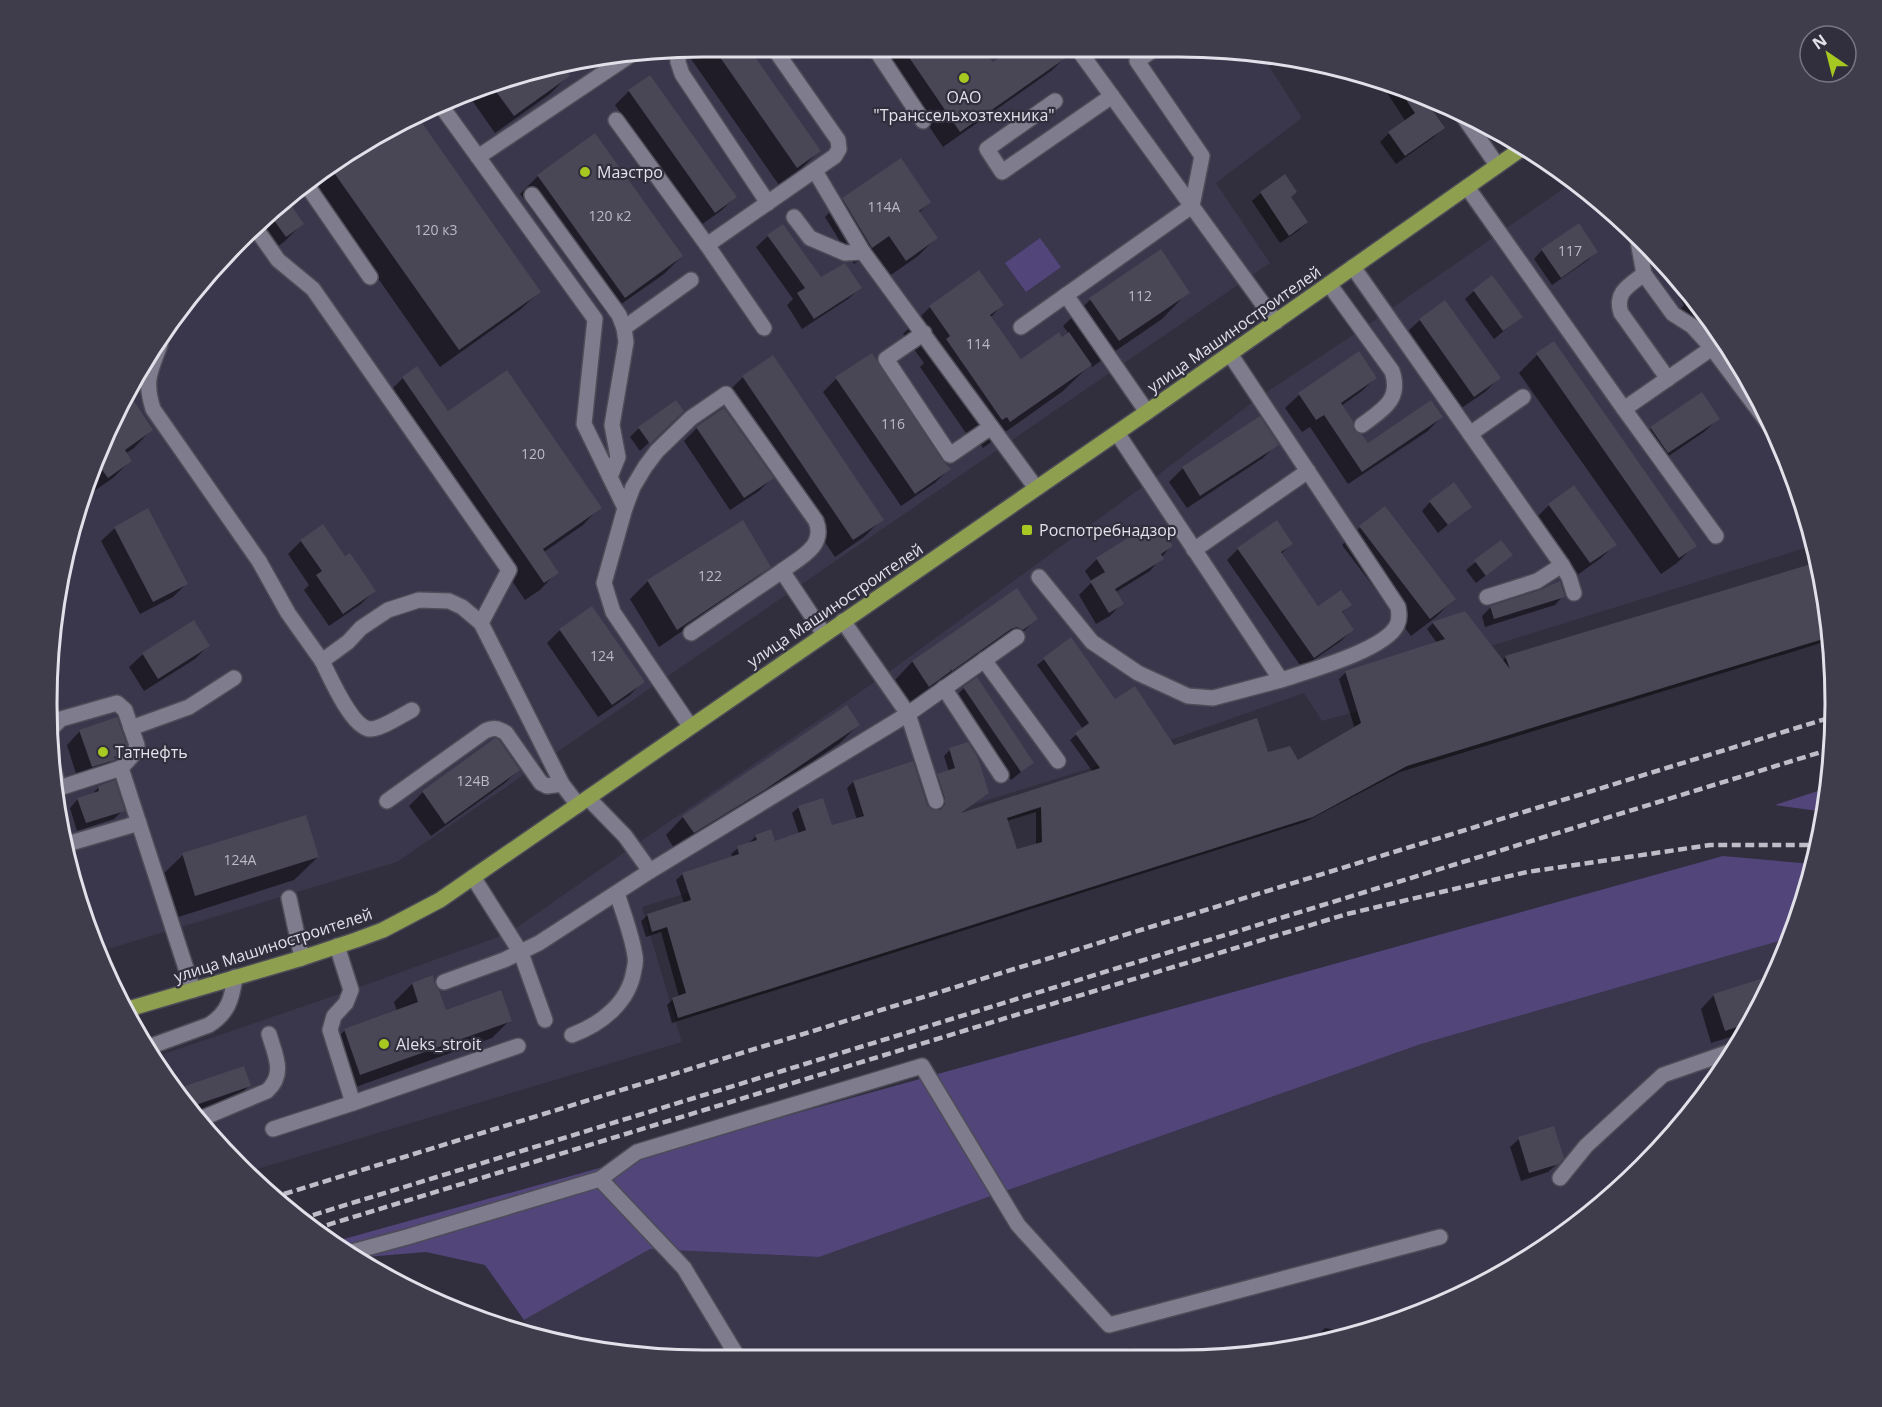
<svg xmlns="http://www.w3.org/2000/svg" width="1882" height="1407" viewBox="0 0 1882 1407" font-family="'Open Sans',sans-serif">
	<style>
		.built { fill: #3a364b }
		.green { fill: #51457a }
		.shadow { fill: #0007; fill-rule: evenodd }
		.building { fill: #494656; fill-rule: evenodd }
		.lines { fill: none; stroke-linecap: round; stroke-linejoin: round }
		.minor-casing { stroke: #4d4c57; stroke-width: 18 }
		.major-casing { stroke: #4d4c57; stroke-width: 18 }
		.minor { stroke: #7f7c8d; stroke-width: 15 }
		.major { stroke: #8e9f50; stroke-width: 15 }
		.rail { stroke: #bfbec8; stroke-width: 4.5; stroke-dasharray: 9 4.5; stroke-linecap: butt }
		.poi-dot { fill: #a6c821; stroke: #312f3d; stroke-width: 2 }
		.labels { text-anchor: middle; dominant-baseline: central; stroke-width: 4.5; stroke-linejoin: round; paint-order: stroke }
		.number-label { font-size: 14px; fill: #bcbac5 }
		.poi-label { font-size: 16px; fill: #e2e1ea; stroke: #312f3d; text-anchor: start }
		.street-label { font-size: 16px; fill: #e2e1ea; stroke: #312f3d }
		.rim { fill: none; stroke: #e2e1ea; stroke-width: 3 }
	</style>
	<rect width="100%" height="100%" fill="#312f3d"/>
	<g class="built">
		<path d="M704 47 1221 48 1262 55 1302 118 1216 183 1270 263 397 862 98 952 81 915 48 747 59 576 114 413 210 270 271 209 375 135 533 69Z"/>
		<path d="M1574 181 1612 210 1700 304 1768 413 1813 534 1815 545 1475 651 1441 689 1322 721 1304 693 1088 769 642 907 682 1042 247 1172 182 1103 152 1058 351 990 509 933 632 847 882 677 1149 482 1259 397 1362 329Z"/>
		<path d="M1790 938 1747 1032 1672 1137 1578 1225 1430 1311 1265 1355 660 1359 529 1333 524 1320 650 1249 819 1257 1421 1044Z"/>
	</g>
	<g class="green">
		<path d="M1040 238 1061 267 1026 292 1005 263Z"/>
		<path d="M1830 787 1825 812 1775 805Z"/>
		<path d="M1723 856 1812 864 1801 915 1790 938 1421 1044 819 1257 650 1249 524 1320 485 1265 426 1252 354 1258 333 1242Z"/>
	</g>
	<g class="shadow">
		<path d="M698 47H758L751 53 819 151 801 169 779 185 689 56Z"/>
		<path d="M875 47H981L993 64 1017 47 1084 48 1068 59 1066 57 1051 71 943 147Z"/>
		<path d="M560 65 568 76 550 94 495 133 469 96 533 69Z"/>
		<path d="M650 77 735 197 722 210 701 225 615 105 629 91Z"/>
		<path d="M1389 83 1418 93 1443 128 1434 137 1396 164 1380 142 1389 133 1406 122 1384 88Z"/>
		<path d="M417 117 539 292 521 309 440 367 310 181 375 135Z"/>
		<path d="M538 176 682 256 664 274 607 314 520 194Z"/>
		<path d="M1261 193 1290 197 1307 222 1298 231 1280 243 1252 201Z"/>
		<path d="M285 199 302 224 284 242 267 254 251 229 271 209Z"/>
		<path d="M843 199 929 202 919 213 936 238 918 256 888 277 870 253 854 264 825 217Z"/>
		<path d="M768 236 820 279 860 288 848 299 802 329 787 305 793 299 756 247Z"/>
		<path d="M1542 250 1597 251 1588 260 1552 285 1534 259Z"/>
		<path d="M1687 290 1700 304 1768 413 1777 438 1772 441 1678 311 1684 305 1679 297Z"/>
		<path d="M1474 291 1521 317 1494 339 1465 299Z"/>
		<path d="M1188 292 1162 319 1092 367 1090 365 1063 391 983 448 980 443 975 446 920 367 924 363 903 334 930 307 1002 305 990 318 1020 362 1069 334 1063 326 1090 300Z"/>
		<path d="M1445 302 1499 378 1485 392 1460 409 1406 333 1420 320Z"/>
		<path d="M1358 353 1375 378 1362 391 1341 406 1352 431 1367 445 1441 417 1428 431 1348 484 1310 427 1302 432 1285 408 1299 395Z"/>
		<path d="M1537 355 1695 545 1677 563 1661 574 1519 373Z"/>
		<path d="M743 377 882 519 864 537 835 557 725 395Z"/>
		<path d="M403 378 448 413 600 507 583 525 544 552 557 572 540 590 525 600 385 396Z"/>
		<path d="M836 379 941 461 949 469 936 482 901 506 823 392Z"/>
		<path d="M675 402 682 411 640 451 630 437 639 428Z"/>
		<path d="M114 413 151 430 134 448 125 454 130 461 113 478 90 494 88 491Z"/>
		<path d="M1259 418 1277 444 1263 458 1187 508 1169 482 1183 468Z"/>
		<path d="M1718 419 1704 432 1654 466 1637 441 1651 428Z"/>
		<path d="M697 428 772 478 759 491 730 510 684 441Z"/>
		<path d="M1430 502 1470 506 1438 533 1422 511Z"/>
		<path d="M1549 505 1615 545 1601 558 1576 576 1536 518Z"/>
		<path d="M1360 527 1454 599 1436 617 1411 636 1342 545Z"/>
		<path d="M115 528 186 584 173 597 140 614 101 541Z"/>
		<path d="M1148 534 1171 546 1150 571 1116 592 1122 603 1110 616 1096 624 1079 595 1092 582 1085 571 1097 559Z"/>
		<path d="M301 541 345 558 374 591 361 604 329 626 304 590 309 585 288 554Z"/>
		<path d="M1500 542 1502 563 1476 583 1466 570Z"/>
		<path d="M1292 543 1281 554 1318 609 1350 605 1341 614 1352 630 1341 641 1302 668 1227 560 1238 549Z"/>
		<path d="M1818 563 1831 640 1400 772 1305 822 672 1023 667 1005 673 999 679 997 661 932 646 937 641 921 648 915 684 903 676 880 683 874 733 858 731 854 738 848 750 842 756 836 774 843 799 834 792 813 799 807 831 827 857 820 847 788 853 782 926 805 933 812H940V805L932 781 938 775 949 772 944 756 950 750 988 793 960 814 1093 772 1070 740 1083 729 1037 665 1071 639 1115 701 1174 746 1267 754 1297 762 1355 729 1339 679 1345 673 1437 643 1427 629 1433 623 1465 613 1502 662 1506 657ZM1036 812V845L1016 851 1007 821Z"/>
		<path d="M769 566 751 584 659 647 630 599 648 581Z"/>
		<path d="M1017 590 1036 619 1018 637 911 704 895 680 912 662Z"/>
		<path d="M1541 592 1563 596 1555 605 1485 627 1482 616 1490 608Z"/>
		<path d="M560 630 643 681 630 695 598 717 547 643Z"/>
		<path d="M208 646 195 659 144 691 129 667 143 654Z"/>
		<path d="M964 688 1032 763 1011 780 955 697Z"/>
		<path d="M858 725 840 743 746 807 675 850 666 835 683 817Z"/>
		<path d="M80 731 118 754 100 773 78 780 67 745Z"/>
		<path d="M495 740 518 770 505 783 431 836 409 806 423 792Z"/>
		<path d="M99 787 123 810 114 819 77 831 70 808 78 799 91 795Z"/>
		<path d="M183 855 318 857 294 880 172 919 159 878Z"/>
		<path d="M1772 977 1747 1032 1711 1043 1701 1009 1714 995Z"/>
		<path d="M412 984 433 985 445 1011 510 1020 492 1038 342 1092 327 1048 345 1030 397 1011 394 1002Z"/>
		<path d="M249 1086 235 1099 192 1114 174 1091Z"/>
		<path d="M1519 1139 1558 1163 1548 1172 1521 1181 1510 1147Z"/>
		<path d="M1325 1328 1348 1332 1310 1343Z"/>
		<path d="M1128 1348 1159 1354V1356H1120Z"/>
	</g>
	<g class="building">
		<path d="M713 47H748L821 151 797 168Z"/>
		<path d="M902 47H983L993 62 1014 47H1067L1070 55 960 132Z"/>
		<path d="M562 65 570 76 514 116 492 86 533 69Z"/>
		<path d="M650 75 737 197 715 213 628 90Z"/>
		<path d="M1396 85 1420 93 1445 128 1405 156 1388 132 1415 113Z"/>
		<path d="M418 117 541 292 459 350 330 167 375 135Z"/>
		<path d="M595 133 683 256 625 298 537 175Z"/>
		<path d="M901 158 931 202 919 211 938 238 906 261 889 236 872 248 842 198Z"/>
		<path d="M1285 174 1297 192 1291 197 1308 222 1289 236 1260 192Z"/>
		<path d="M286 198 304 224 286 237 268 212Z"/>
		<path d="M1579 223 1598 252 1561 278 1541 249Z"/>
		<path d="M783 224 821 277 845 263 862 288 814 319 797 293 805 288 767 235Z"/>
		<path d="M1161 249 1190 293 1119 341 1089 298Z"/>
		<path d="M979 270 1004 305 990 315 1021 359 1059 332 1062 337 1069 332 1092 365 1010 422 1007 417 1002 420 946 339 950 336 929 306Z"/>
		<path d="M1492 275 1523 317 1503 331 1473 290Z"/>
		<path d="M1445 300 1501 378 1474 397 1419 319Z"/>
		<path d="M1554 341 1697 546 1679 558 1536 353Z"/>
		<path d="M1359 351 1377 378 1341 403 1353 421 1354 430 1362 435 1368 443 1431 400 1443 417 1362 472 1324 415 1316 420 1298 393Z"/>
		<path d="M872 353 942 460 951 469 915 494 835 377Z"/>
		<path d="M773 355 884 520 853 540 742 376Z"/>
		<path d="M417 366 448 411 507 370 602 508 543 549 559 573 544 583 402 377Z"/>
		<path d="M128 392 153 430 125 450 132 461 108 478 97 463 103 446 116 437 110 427 114 413Z"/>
		<path d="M1702 392 1720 419 1668 453 1650 427Z"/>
		<path d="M676 400 684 411 650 444 638 427Z"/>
		<path d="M724 408 774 478 744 498 696 427Z"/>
		<path d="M1260 416 1279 445 1200 496 1182 467Z"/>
		<path d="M1454 482 1472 507 1448 525 1429 501Z"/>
		<path d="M1574 485 1617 545 1590 563 1548 504Z"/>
		<path d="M1385 506 1456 599 1430 619 1359 526Z"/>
		<path d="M148 508 188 584 153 602 114 527Z"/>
		<path d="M743 520 771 567 677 630 647 580Z"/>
		<path d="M1277 520 1293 544 1281 552 1318 606 1341 590 1352 605 1342 612 1354 630 1314 658 1237 548Z"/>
		<path d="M323 524 345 556 350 553 376 591 343 614 316 575 322 571 300 540Z"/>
		<path d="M1160 525 1173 546 1161 554 1164 559 1115 589 1124 604 1109 613 1090 581 1105 572 1096 558 1145 527 1149 532Z"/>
		<path d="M1501 540 1513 555 1486 576 1474 560Z"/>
		<path d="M1818 562 1830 637 1407 766 1313 817 678 1018 672 998 686 993 667 927 652 932 647 914 691 900 682 873 739 854 737 846 757 840 755 835 771 829 775 841 806 830 798 806 823 798 832 825 864 816 853 781 913 761 927 805 933 810H940L945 804V799L937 774 955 768 949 748 968 742 978 758 989 793 961 813 1100 768 1075 733 1089 723 1043 658 1071 637 1115 699 1135 686 1174 745 1257 718 1268 752 1290 746 1298 760 1361 723 1345 671 1445 639 1432 622 1465 611 1510 669 1505 656ZM1041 807 1042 842 1017 849 1007 818Z"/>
		<path d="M1560 581 1565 597 1494 619 1490 606 1540 590Z"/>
		<path d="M1017 588 1038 619 1023 630 1017 627 1011 629 952 671 950 668 951 671 929 687 912 661Z"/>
		<path d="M592 606 645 682 612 705 559 629Z"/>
		<path d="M194 620 210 646 158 679 142 653Z"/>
		<path d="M977 677 1034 763 1021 772 963 687Z"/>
		<path d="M847 705 860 725 766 789 694 833 682 816Z"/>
		<path d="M117 717 127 745 125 750 119 755 114 757 115 760 92 767 79 730Z"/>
		<path d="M495 738 499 740 520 770 445 824 422 791Z"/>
		<path d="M115 780 125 811 86 823 77 798 99 791 98 786Z"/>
		<path d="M306 815 319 857 195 896 182 853Z"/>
		<path d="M433 975 435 985 439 990 446 1010 501 990 512 1021 360 1075 344 1029 418 1002 412 983Z"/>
		<path d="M1773 975 1752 1022 1725 1031 1713 994Z"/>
		<path d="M244 1066 251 1086 187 1108 173 1090Z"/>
		<path d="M1554 1126 1564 1158 1559 1164 1529 1173 1518 1137Z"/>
	</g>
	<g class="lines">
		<defs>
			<g id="minor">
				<path d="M874 47 923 121"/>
				<path d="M1077 48 1276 322"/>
				<path d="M679 50 678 62 682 74 768 203"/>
				<path d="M1055 101 987 149 1002 172 1112 96"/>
				<path d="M442 107 595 319 584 424 625 508"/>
				<path d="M1461 113 1497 165"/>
				<path d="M616 120 707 245 764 328"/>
				<path d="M478 157 629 56"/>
				<path d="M815 171 863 252 1036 488"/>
				<path d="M306 184 370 277"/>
				<path d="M1467 187 1624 409 1716 536"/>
				<path d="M532 195 619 315 624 328 626 342 612 425 618 457 610 477"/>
				<path d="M794 217 810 238 845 253 863 252"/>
				<path d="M254 226 278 260 313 289 509 570 481 623"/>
				<path d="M707 245 835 156 839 149 838 140 773 47"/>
				<path d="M1353 267 1562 565 1569 577 1574 593"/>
				<path d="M1644 274C1630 285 1614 292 1621 313L1668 379"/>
				<path d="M1329 284 1392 371C1402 400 1382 410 1362 425"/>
				<path d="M1066 295 1147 412"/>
				<path d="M1021 327 1192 206 1202 156 1137 61 1156 48"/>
				<path d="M624 328 691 280"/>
				<path d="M924 333 886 359 950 455 991 427"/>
				<path d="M160 345C150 372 144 380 153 409L259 561 288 613 322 661"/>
				<path d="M1712 348 1768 423"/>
				<path d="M1230 354 1398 607C1399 613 1400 618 1397 625 1385 650 1308 671 1281 680"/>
				<path d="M1624 409 1712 348 1692 326 1673 314 1644 274 1637 236"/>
				<path d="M1470 434 1523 397"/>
				<path d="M1194 550 1308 471"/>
				<path d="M1039 577 1092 642 1138 673 1188 696 1213 698 1281 680 1117 433"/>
				<path d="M1487 597 1537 581 1562 565"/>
				<path d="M843 621 908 714 936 801"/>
				<path d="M691 633 782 571 824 634"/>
				<path d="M984 660 1058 761"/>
				<path d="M944 688 1001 775"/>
				<path d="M412 710C402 715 380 730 369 729 351 726 330 677 322 661L348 642 361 628 388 610 419 600 449 601 462 607 481 623 562 784 578 805"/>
				<path d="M690 726 613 612 604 583 625 508 633 487 645 467 657 451 691 418 726 394 816 521C826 547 799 558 782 571"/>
				<path d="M131 728 189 707 234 678"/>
				<path d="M49 735 53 727 61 719 117 703 125 710 137 745 133 755 121 768"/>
				<path d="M50 758 59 788"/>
				<path d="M56 789 121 768 193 990"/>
				<path d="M588 798 625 836 650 871"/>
				<path d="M387 801 485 731C494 727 498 728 506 733L541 783 547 786 562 784"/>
				<path d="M67 844 139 823"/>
				<path d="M473 877 521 953 545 1020"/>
				<path d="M289 898 302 958"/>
				<path d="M337 946 351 990 346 1003 334 1016 330 1030 353 1103"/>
				<path d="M444 982 504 960 539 943 650 871 908 714 1017 637"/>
				<path d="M572 1035C601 1024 629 1003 634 970 635 966 636 961 635 956 632 935 623 913 617 893"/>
				<path d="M146 1048 209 1025C228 1013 232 999 235 977"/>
				<path d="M198 1120 267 1091C286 1074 275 1055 269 1034"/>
				<path d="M273 1129 353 1103 518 1046"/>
				<path d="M1560 1178 1586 1146 1663 1075 1735 1050"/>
				<path d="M600 1179 637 1152 922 1066 1018 1225 1109 1325 1440 1237"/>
				<path d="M348 1253 407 1237 600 1179 684 1268 739 1359"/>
			</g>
			<path id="major" d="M125 1010 302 958 356 940 383 930 440 900 1147 412 1524 147"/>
		</defs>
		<use href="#minor" class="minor-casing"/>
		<use href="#major" class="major-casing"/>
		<use href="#minor" class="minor"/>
		<use href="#major" class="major"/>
		<g class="rail">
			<path d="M271 1198 1832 717"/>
			<path d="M300 1219 1831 749"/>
			<path d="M314 1229 1347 914 1527 872 1710 845H1817"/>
		</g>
	</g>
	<g class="poi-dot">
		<circle cx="964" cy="78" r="6"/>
		<circle cx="585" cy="172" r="6"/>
		<rect x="1021" y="524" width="12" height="12" rx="3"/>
		<circle cx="103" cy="752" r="6"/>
		<circle cx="384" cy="1044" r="6"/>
	</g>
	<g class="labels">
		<g class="number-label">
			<text x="884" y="206">114А</text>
			<text x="610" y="215">120 к2</text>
			<text x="436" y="229">120 к3</text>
			<text x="1570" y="250">117</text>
			<text x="1140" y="295">112</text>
			<text x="978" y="343">114</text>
			<text x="893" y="423">116</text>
			<text x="533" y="453">120</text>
			<text x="710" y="575">122</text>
			<text x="602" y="655">124</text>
			<text x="473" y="780">124В</text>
			<text x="240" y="859">124А</text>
		</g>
		<g class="poi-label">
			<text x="964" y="97" text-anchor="middle">ОАО<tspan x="964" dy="18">"Транссельхозтехника"</tspan></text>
			<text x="597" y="172">Маэстро</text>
			<text x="1039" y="530">Роспотребнадзор</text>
			<text x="115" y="752">Татнефть</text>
			<text x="396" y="1044">Aleks_stroit</text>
		</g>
		<g class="street-label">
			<text transform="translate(1234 329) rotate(-35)">улица Машиностроителей</text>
			<text transform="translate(835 605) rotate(-34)">улица Машиностроителей</text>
			<text transform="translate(273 945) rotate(-18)">улица Машиностроителей</text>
		</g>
	</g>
	<path d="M0 0H1882V1407H0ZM703 57H1179A646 646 0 0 1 1825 703V704A646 646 0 0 1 1179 1350H703A646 646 0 0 1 57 704V703A646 646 0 0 1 703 57Z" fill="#3f3d4b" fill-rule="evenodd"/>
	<path class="rim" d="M703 57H1179A646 646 0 0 1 1825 703V704A646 646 0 0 1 1179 1350H703A646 646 0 0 1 57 704V703A646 646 0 0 1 703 57Z"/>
	<g transform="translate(1828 54) rotate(325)"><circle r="28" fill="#312f3d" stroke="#787682" stroke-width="1.5"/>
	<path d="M0-4.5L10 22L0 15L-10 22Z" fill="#a6c821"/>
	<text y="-9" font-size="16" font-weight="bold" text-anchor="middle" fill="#e2e1ea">N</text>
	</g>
</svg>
